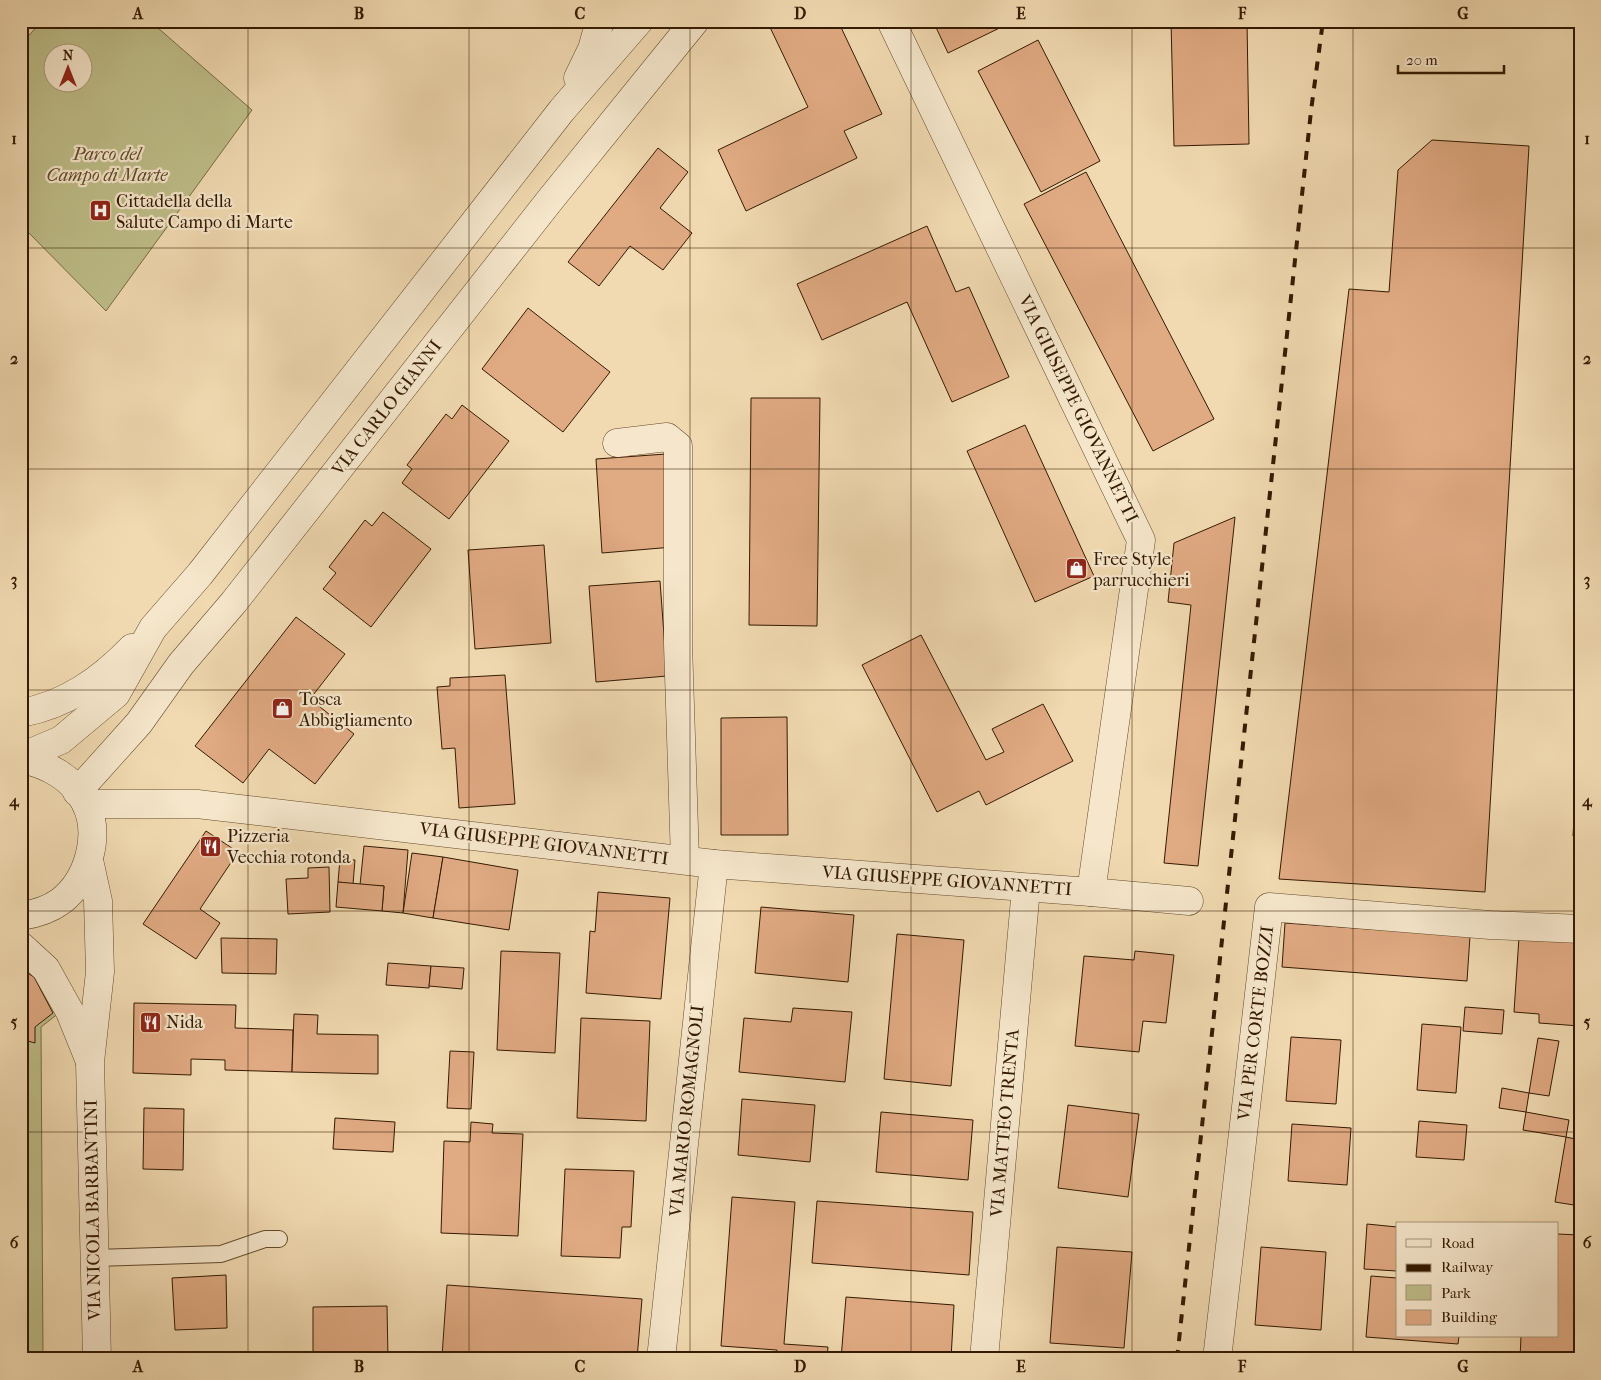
<svg xmlns="http://www.w3.org/2000/svg" width="1601" height="1380" viewBox="0 0 1601 1380" font-family="'IM FELL French Canon',serif">
	<style>
		.green { fill: #bebe89; stroke: #796c44; fill-rule: evenodd }
		.building { fill: #e0aa83; stroke: #341a00 }
		.lines { fill: none; stroke-linecap: round; stroke-linejoin: round }
		.lane-casing { stroke: #634a2c; stroke-width: 18 }
		.street-casing { stroke: #634a2c; stroke-width: 29 }
		.lane { stroke: #f6e7cc; stroke-width: 16 }
		.street { stroke: #f6e7cc; stroke-width: 28 }
		.rail { stroke: #341a00; stroke-width: 4; stroke-dasharray: 9 9; stroke-linecap: butt }
		.grid { fill: none; stroke: #341a00; stroke-width: 1; stroke-opacity: 0.55 }
		.labels { text-anchor: middle; dominant-baseline: central; stroke-width: 4.5; stroke-linejoin: round; paint-order: stroke }
		.park-label { font-size: 18px; font-style: italic; fill: #5d4b29; stroke: #f6e7cc }
		.poi-label { font-size: 18px; fill: #341a00; stroke: #f6e7cc; text-anchor: start }
		.street-label { font-size: 18px; fill: #341a00; stroke: #f6e7cc }
		.neatline { fill: none; stroke: #341a00; stroke-width: 2 }
		.grid-label { font-size: 16px; text-anchor: middle; font-weight: bold; fill: #341a00 }
	</style>
	<rect width="100%" height="100%" fill="#f1dab1"/>
	<filter id="stains"><feTurbulence type="fractalNoise" baseFrequency=".004" numOctaves="4"/><feColorMatrix values="0 0 0 0 .2 0 0 0 0 .09 0 0 0 0 .02 0 0 0 .5 -.17"/></filter>
	<radialGradient id="worn" r=".72"><stop offset=".6" stop-color="#630" stop-opacity="0"/><stop offset="1" stop-color="#630" stop-opacity=".3"/></radialGradient>
	<g class="green">
		<path d="M42 21H150L252 110 106 311 21 225V44ZM52 52H82V82H52Z"/>
		<path d="M21 962 36 973 59 1013 41 1027 43 1359H21Z"/>
	</g>
	<g class="building">
		<path d="M767 21H838L882 114 844 131 857 158 746 211 718 150 808 107Z"/>
		<path d="M933 21H1014L948 53Z"/>
		<path d="M1171 21H1247L1249 144 1174 146Z"/>
		<path d="M1038 40 1100 161 1041 192 978 71Z"/>
		<path d="M1432 140 1529 146 1485 892 1279 879 1349 289 1389 292 1398 170Z"/>
		<path d="M658 148 688 172 660 208 692 233 663 270 630 246 599 286 568 262Z"/>
		<path d="M1086 172 1214 419 1153 451 1024 204Z"/>
		<path d="M927 226 956 292 969 287 1009 377 952 402 907 302 822 340 797 284Z"/>
		<path d="M528 308 610 372 563 432 482 369Z"/>
		<path d="M751 398H820L817 626 749 625Z"/>
		<path d="M462 405 509 441 449 519 402 483 412 469 407 465 446 414 452 419Z"/>
		<path d="M1025 425 1094 576 1035 602 967 451Z"/>
		<path d="M666 454 673 547 602 553 596 459Z"/>
		<path d="M383 512 431 549 371 627 323 589 336 573 329 567 365 520 372 526Z"/>
		<path d="M1235 517 1198 866 1164 863 1191 605 1168 602 1174 543Z"/>
		<path d="M544 545 551 643 475 649 468 550Z"/>
		<path d="M660 581 667 676 596 682 589 586Z"/>
		<path d="M296 617 345 654 310 699 354 734 315 784 269 749 243 783 195 746Z"/>
		<path d="M921 635 986 760 1004 752 992 729 1043 704 1073 761 986 805 979 791 937 812 862 665Z"/>
		<path d="M505 675 515 804 459 808 455 748 442 749 437 687 450 686V678Z"/>
		<path d="M787 717 788 835H721V718Z"/>
		<path d="M1577 769H1580V837L1573 836Z"/>
		<path d="M206 831 238 852 200 909 220 923 196 959 143 924Z"/>
		<path d="M364 846 408 850 403 913 382 911 384 886 360 885Z"/>
		<path d="M412 853 443 857 433 918 403 913Z"/>
		<path d="M443 857 518 870 509 930 433 918Z"/>
		<path d="M340 859 355 860 353 884 338 882Z"/>
		<path d="M329 867 330 912 288 914 286 879 308 878V868Z"/>
		<path d="M338 882 384 886 382 911 336 907Z"/>
		<path d="M598 892 670 898 661 999 586 993 590 931 595 932Z"/>
		<path d="M761 907 854 915 848 982 755 973Z"/>
		<path d="M1285 923 1470 936 1467 981 1282 967Z"/>
		<path d="M897 934 964 940 951 1086 884 1079Z"/>
		<path d="M1519 937 1580 941V1026L1539 1023V1014L1514 1012Z"/>
		<path d="M221 938 277 939 276 974 222 973Z"/>
		<path d="M501 951 560 953 555 1053 497 1050Z"/>
		<path d="M1135 951 1174 955 1166 1023 1143 1021 1139 1052 1075 1046 1084 956 1134 960Z"/>
		<path d="M388 963 431 966 429 988 386 985Z"/>
		<path d="M431 966 464 968 462 989 429 986Z"/>
		<path d="M21 969 34 977 53 1013 35 1027V1043L21 1039Z"/>
		<path d="M134 1003 236 1005 235 1028 293 1030 292 1072 225 1070V1060L191 1059V1075L133 1073Z"/>
		<path d="M1465 1007 1504 1010 1502 1034 1463 1031Z"/>
		<path d="M793 1008 852 1012 845 1082 739 1072 744 1018 791 1022Z"/>
		<path d="M294 1014 318 1015 317 1034 378 1035V1074L292 1072Z"/>
		<path d="M581 1018 650 1021 646 1121 577 1118Z"/>
		<path d="M1422 1024 1461 1027 1456 1093 1417 1090Z"/>
		<path d="M1291 1037 1341 1040 1336 1104 1286 1101Z"/>
		<path d="M1538 1038 1559 1041 1549 1096 1529 1093Z"/>
		<path d="M450 1051 474 1052 471 1109 447 1108Z"/>
		<path d="M1502 1088 1529 1093 1526 1112 1499 1108Z"/>
		<path d="M742 1099 815 1105 810 1162 738 1155Z"/>
		<path d="M1068 1105 1139 1114 1128 1197 1058 1188Z"/>
		<path d="M144 1108 184 1109 183 1170 143 1169Z"/>
		<path d="M881 1112 973 1120 968 1180 876 1172Z"/>
		<path d="M1526 1112 1569 1120 1566 1137 1523 1130Z"/>
		<path d="M335 1118 395 1122 393 1152 333 1149Z"/>
		<path d="M1419 1121 1467 1125 1464 1160 1416 1157Z"/>
		<path d="M471 1122 493 1124 492 1133 523 1134 518 1236 441 1233 444 1141 470 1142Z"/>
		<path d="M1292 1124 1351 1128 1347 1185 1288 1181Z"/>
		<path d="M1566 1137 1580 1140V1206L1555 1202Z"/>
		<path d="M565 1169 634 1171 631 1227H622L620 1258 561 1256Z"/>
		<path d="M732 1197 795 1202 784 1344 828 1347 827 1359H776L777 1350 721 1346Z"/>
		<path d="M817 1201 973 1212 969 1275 812 1263Z"/>
		<path d="M1367 1224 1397 1227V1271L1364 1269Z"/>
		<path d="M1557 1234 1580 1235V1359H1520L1521 1336H1557Z"/>
		<path d="M1057 1247 1132 1252 1124 1348 1050 1343Z"/>
		<path d="M1261 1247 1326 1252 1321 1330 1255 1325Z"/>
		<path d="M226 1275 227 1328 175 1330 172 1278Z"/>
		<path d="M1371 1276 1397 1278V1336H1459L1458 1344 1366 1337Z"/>
		<path d="M447 1285 642 1299 637 1359H477L442 1356Z"/>
		<path d="M846 1297 954 1305 951 1359H841Z"/>
		<path d="M387 1306 388 1359H313V1307Z"/>
	</g>
	<g class="lines">
		<defs>
			<path id="lane" d="M95 1258 221 1254 265 1239H279"/>
			<g id="street">
				<path d="M578 78 592 49 600 21"/>
				<path d="M617 443 667 437 678 446V644L685 860"/>
				<path d="M21 713C66 705 101 680 132 648"/>
				<path d="M21 757 61 740 116 694 153 628 200 574 562 110 639 21"/>
				<path d="M21 759C47 764 74 778 86 804 101 836 88 880 61 901 49 910 35 914 21 916"/>
				<path d="M77 792 139 723 181 664 234 602 550 200 695 21"/>
				<path d="M86 804H197L714 864 1091 892 1141 540 891 21"/>
				<path d="M89 860 98 901 100 972 90 1062 97 1359"/>
				<path d="M1091 892 1189 901"/>
				<path d="M21 946 46 969 70 1012 89 1059"/>
				<path d="M661 1359 714 864"/>
				<path d="M984 1359 1026 888"/>
				<path d="M1217 1359 1269 907 1490 925 1580 929"/>
			</g>
		</defs>
		<use href="#lane" class="lane-casing"/>
		<use href="#street" class="street-casing"/>
		<use href="#lane" class="lane"/>
		<use href="#street" class="street"/>
		<path class="rail" d="M1177 1359 1311 111 1323 21"/>
	</g>
	<path class="grid" d="M248 21V1359M469 21V1359M690 21V1359M911 21V1359M1132 21V1359M1353 21V1359M21 248H1580M21 469H1580M21 690H1580M21 911H1580M21 1132H1580"/>
	<defs>
		<symbol id="hospital-square" viewBox="-11 -11 22 22"><rect x="-9" y="-9" width="18" height="18" rx="4" fill="#8f2418" stroke="#f6e7cc"/><path d="M-5-5h3v3.5h4V-5h3V5h-3V1.5h-4V5h-3Z" fill="#fff"/></symbol>
		<symbol id="shop-square" viewBox="-11 -11 22 22"><rect x="-9" y="-9" width="18" height="18" rx="4" fill="#8f2418" stroke="#f6e7cc"/><path d="M-5-2.5h2.3a2.7 3.5 0 0 1 5.4 0H5L5.5 6h-11ZM-1.5-2.5h3a1.5 2.3 0 0 0-3 0Z" fill="#fff"/></symbol>
		<symbol id="restaurant-square" viewBox="-11 -11 22 22"><rect x="-9" y="-9" width="18" height="18" rx="4" fill="#8f2418" stroke="#f6e7cc"/><path d="M-5-6h1v4h1v-4h1v4h1v-4h1v5L-1.5 .5V6h-2V.5L-5-1ZM5-6V6H3V1.5H1.5Q1.5-4 5-6Z" fill="#fff"/></symbol>
	</defs>
	<g fill-rule="evenodd">
		<use href="#hospital-square" x="88" y="198" width="25" height="25"/>
		<use href="#shop-square" x="1064" y="556" width="25" height="25"/>
		<use href="#shop-square" x="270" y="696" width="25" height="25"/>
		<use href="#restaurant-square" x="198" y="834" width="25" height="25"/>
		<use href="#restaurant-square" x="138" y="1010" width="25" height="25"/>
	</g>
	<g class="labels">
		<g class="park-label">
			<text x="107" y="154">Parco del<tspan x="107" dy="21">Campo di Marte</tspan></text>
		</g>
		<g class="poi-label">
			<text x="116" y="201">Cittadella della<tspan x="116" dy="21">Salute Campo di Marte</tspan></text>
			<text x="1093" y="559">Free Style<tspan x="1093" dy="21">parrucchieri</tspan></text>
			<text x="299" y="699">Tosca<tspan x="299" dy="21">Abbigliamento</tspan></text>
			<text x="227" y="836">Pizzeria<tspan x="227" dy="21">Vecchia rotonda</tspan></text>
			<text x="166" y="1022">Nida</text>
		</g>
		<g class="street-label">
			<text transform="translate(387 408) rotate(-52)">VIA CARLO GIANNI</text>
			<text transform="translate(1078 409) rotate(64)">VIA GIUSEPPE GIOVANNETTI</text>
			<text transform="translate(544 844) rotate(7)">VIA GIUSEPPE GIOVANNETTI</text>
			<text transform="translate(947 881) rotate(4)">VIA GIUSEPPE GIOVANNETTI</text>
			<text transform="translate(1256 1023) rotate(-83)">VIA PER CORTE BOZZI</text>
			<text transform="translate(687 1111) rotate(-84)">VIA MARIO ROMAGNOLI</text>
			<text transform="translate(1005 1123) rotate(-85)">VIA MATTEO TRENTA</text>
			<text transform="translate(93 1210) rotate(-91)">VIA NICOLA BARBANTINI</text>
		</g>
	</g>
	<rect width="1601" height="1380" fill="none" stroke="#f1dab1" stroke-width="55"/>
	<rect x="1396" y="1222" width="162" height="115" fill="#f6e7cc" stroke="#a8957a"/>
	<rect x="1406" y="1239" width="25" height="8" fill="#f6e7cc" stroke="#a8957a"/>
	<text x="1441" y="1248" font-size="15" fill="#341a00">Road</text>
	<rect x="1406" y="1264" width="25" height="8" fill="#341a00" stroke="#a8957a"/>
	<text x="1441" y="1272" font-size="15" fill="#341a00">Railway</text>
	<rect x="1406" y="1285" width="25" height="15" fill="#bebe89" stroke="#a8957a"/>
	<text x="1441" y="1298" font-size="15" fill="#341a00">Park</text>
	<rect x="1406" y="1310" width="25" height="15" fill="#e0aa83" stroke="#a8957a"/>
	<text x="1441" y="1322" font-size="15" fill="#341a00">Building</text>
	<g transform="translate(68 68)"><circle r="24" fill="#f6e7cc" stroke="#a8957a"/>
	<path d="M0-4L9 19L0 12L-9 19Z" fill="#8f2418"/>
	<text y="-8" font-size="14" font-weight="bold" text-anchor="middle" fill="#341a00">N</text>
	</g>
	<path d="M1398 65v8h106v-8" fill="none" stroke="#341a00" stroke-width="2.5"/>
	<text x="1406" y="65" font-size="15" fill="#341a00" stroke="#f6e7cc" stroke-width="4" paint-order="stroke">20 m</text>
	<rect x="28" y="28" width="1546" height="1324" class="neatline"/>
	<g class="grid-label">
		<text x="138" y="19">A</text>
		<text x="359" y="19">B</text>
		<text x="580" y="19">C</text>
		<text x="800" y="19">D</text>
		<text x="1021" y="19">E</text>
		<text x="1242" y="19">F</text>
		<text x="1463" y="19">G</text>
		<text x="14" y="144">1</text>
		<text x="1587" y="144">1</text>
		<text x="14" y="364">2</text>
		<text x="1587" y="364">2</text>
		<text x="14" y="585">3</text>
		<text x="1587" y="585">3</text>
		<text x="14" y="806">4</text>
		<text x="1587" y="806">4</text>
		<text x="14" y="1027">5</text>
		<text x="1587" y="1027">5</text>
		<text x="14" y="1248">6</text>
		<text x="1587" y="1248">6</text>
		<text x="138" y="1372">A</text>
		<text x="359" y="1372">B</text>
		<text x="580" y="1372">C</text>
		<text x="800" y="1372">D</text>
		<text x="1021" y="1372">E</text>
		<text x="1242" y="1372">F</text>
		<text x="1463" y="1372">G</text>
	</g>
	<rect width="100%" height="100%" filter="url(#stains)"/>
	<rect width="100%" height="100%" fill="url(#worn)"/>
</svg>
